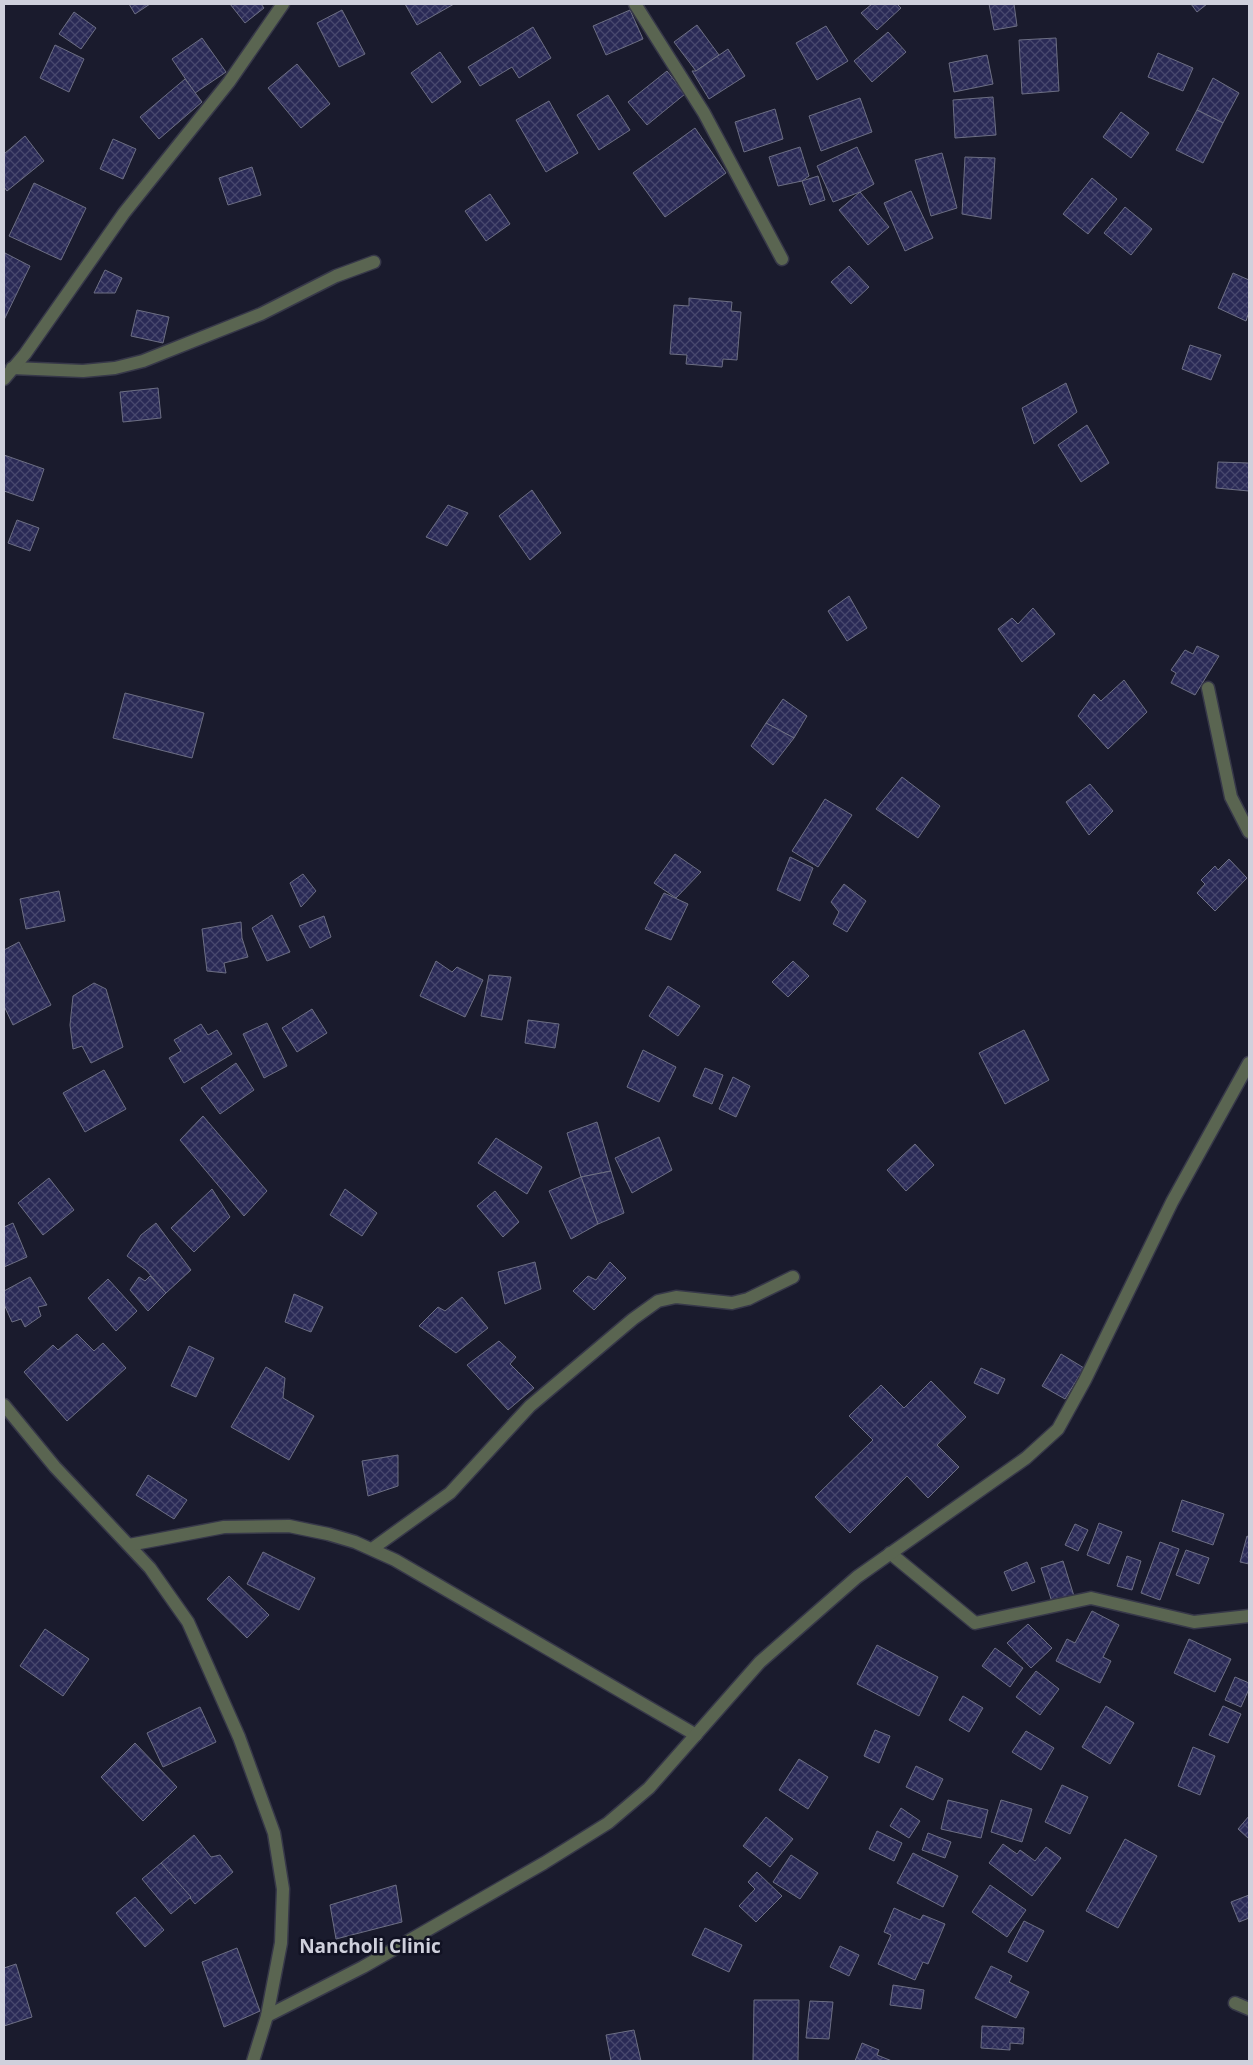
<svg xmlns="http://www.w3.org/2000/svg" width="1253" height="2065" viewBox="0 0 1253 2065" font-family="'Open Sans',sans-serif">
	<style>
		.building { fill: url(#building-cross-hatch); stroke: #6c6e83 }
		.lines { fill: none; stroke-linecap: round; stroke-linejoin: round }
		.minor-casing { stroke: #373849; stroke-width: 15 }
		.minor { stroke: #5a6551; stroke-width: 12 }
		.labels { text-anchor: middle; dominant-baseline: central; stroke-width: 5; stroke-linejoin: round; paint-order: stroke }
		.quarter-label { font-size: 19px; font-weight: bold; fill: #cfd0dc; stroke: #111223 }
	</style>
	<defs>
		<pattern id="building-cross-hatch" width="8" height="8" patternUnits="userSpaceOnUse" patternTransform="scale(1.25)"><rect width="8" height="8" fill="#2a2a56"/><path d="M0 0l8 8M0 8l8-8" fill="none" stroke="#48486e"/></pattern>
	</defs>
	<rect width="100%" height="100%" fill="#1a1b2d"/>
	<g class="building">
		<path d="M129 4H150L135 14Z"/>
		<path d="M230 4H261L264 8 245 23Z"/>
		<path d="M405 4H454L417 25Z"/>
		<path d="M872 4H897L901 8 877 30 861 13Z"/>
		<path d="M989 4H1014L1017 26 994 30Z"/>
		<path d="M1191 4H1207L1197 12Z"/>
		<path d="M342 10 365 54 339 67 317 23Z"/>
		<path d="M630 10 643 39 606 55 593 26Z"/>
		<path d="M74 12 96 28 81 49 59 34Z"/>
		<path d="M697 25 719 55 696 71 674 42Z"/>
		<path d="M826 26 848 61 817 80 796 43Z"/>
		<path d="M533 27 551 58 519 78 512 67 480 86 468 67Z"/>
		<path d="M888 32 906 52 872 82 854 61Z"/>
		<path d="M202 38 226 72 195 93 172 59Z"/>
		<path d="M1056 38 1059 91 1022 94 1019 40Z"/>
		<path d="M55 45 84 59 69 92 40 78Z"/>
		<path d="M728 49 745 76 709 99 692 71H696Z"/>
		<path d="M440 52 461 82 432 103 411 73Z"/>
		<path d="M1158 53 1193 68 1183 91 1148 77Z"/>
		<path d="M987 55 993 84 954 92 949 63Z"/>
		<path d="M297 64 330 104 301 128 268 88Z"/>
		<path d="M667 71 685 94 647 125 628 102Z"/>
		<path d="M1213 78 1239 93 1223 123 1197 110Z"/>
		<path d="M185 79 202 102 159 139 140 117Z"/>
		<path d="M608 95 630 130 599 150 577 115Z"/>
		<path d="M993 97 996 135 955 138 953 100Z"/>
		<path d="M860 98 872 132 821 151 809 116Z"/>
		<path d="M549 101 578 153 546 172 516 120Z"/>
		<path d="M775 109 783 139 744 152 735 122Z"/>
		<path d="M1197 110 1223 123 1203 163 1176 150Z"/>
		<path d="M1121 112 1149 133 1131 158 1103 137Z"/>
		<path d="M695 128 726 173 665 217 633 173Z"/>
		<path d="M25 136 44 161 7 191 4 187V154Z"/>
		<path d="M113 139 136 149 123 179 100 169Z"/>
		<path d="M800 147 809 176 802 181 778 186 769 157Z"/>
		<path d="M857 147 874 184 860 192 833 202 817 166Z"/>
		<path d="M942 153 957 208 931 216 915 160Z"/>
		<path d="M965 157 995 158 991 219 962 214Z"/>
		<path d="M252 167 261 195 228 205 219 178Z"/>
		<path d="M818 176 825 200 810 205 802 181Z"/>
		<path d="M1092 178 1117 199 1088 234 1063 214Z"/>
		<path d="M34 183 86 208 61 260 9 236Z"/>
		<path d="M911 191 933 238 905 251 884 203Z"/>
		<path d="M860 192 889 227 868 245 839 210Z"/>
		<path d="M490 194 510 224 486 241 465 211Z"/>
		<path d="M1125 207 1152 229 1131 255 1104 233Z"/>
		<path d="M5 253 30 266 4 320V255Z"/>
		<path d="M849 266 869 287 851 304 831 282Z"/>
		<path d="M105 270 122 278 115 293H94Z"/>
		<path d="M1233 273 1249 280V312L1246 321 1218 308Z"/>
		<path d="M689 298 732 302 731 311 741 312 737 360 723 359 722 367 686 364 687 355 670 354 674 305 689 306Z"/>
		<path d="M137 310 169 317 163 343 131 336Z"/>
		<path d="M1190 345 1221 355 1211 380 1182 369Z"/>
		<path d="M1066 383 1077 412 1034 444 1022 408Z"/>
		<path d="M158 388 161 418 123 422 120 392Z"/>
		<path d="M1087 425 1109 463 1081 482 1058 445Z"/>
		<path d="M4 455 44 469 33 501 4 491Z"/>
		<path d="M1218 462 1249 463V491L1216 488Z"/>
		<path d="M532 490 561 533 530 560 499 516Z"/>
		<path d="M448 505 468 513 447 546 426 537Z"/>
		<path d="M17 520 39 528 30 551 8 543Z"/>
		<path d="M849 596 867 628 847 641 828 611Z"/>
		<path d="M1033 608 1055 634 1022 662 998 629 1012 618 1018 624Z"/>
		<path d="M1197 646 1219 656 1195 695 1171 683 1176 673 1171 670 1185 650 1193 654Z"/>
		<path d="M1124 680 1147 712 1108 749 1078 716 1094 694 1101 701Z"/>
		<path d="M125 693 204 713 192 758 113 738Z"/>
		<path d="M783 699 807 716 794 738 766 723Z"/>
		<path d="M766 723 794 738 773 765 751 746Z"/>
		<path d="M902 777 940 806 918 838 876 809Z"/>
		<path d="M1090 784 1113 811 1089 835 1066 802Z"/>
		<path d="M825 799 852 815 818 867 792 851Z"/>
		<path d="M675 854 701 872 676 898 654 883Z"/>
		<path d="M790 857 813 868 800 901 777 890Z"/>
		<path d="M1229 859 1247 878 1215 911 1197 893 1205 884 1201 880 1215 866 1218 870Z"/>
		<path d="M303 874 316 891 301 907 290 883Z"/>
		<path d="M844 884 866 901 847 932 833 924 839 912 831 902Z"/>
		<path d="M59 891 65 921 26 929 20 899Z"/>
		<path d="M664 893 688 904 671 940 645 929Z"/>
		<path d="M272 915 290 952 267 961 252 928Z"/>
		<path d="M324 916 331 937 310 948 299 926Z"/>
		<path d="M241 922 242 938 248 957 224 963 226 973 207 971 202 929Z"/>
		<path d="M19 942 51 1005 13 1025 4 1006V950Z"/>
		<path d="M436 961 452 972 457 967 483 980 465 1017 420 996Z"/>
		<path d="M793 961 809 976 788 997 772 982Z"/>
		<path d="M489 975 511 977 502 1020 481 1016Z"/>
		<path d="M94 983 106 989 123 1047 91 1063 82 1046 73 1049 70 1025 73 996Z"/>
		<path d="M668 986 700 1006 678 1036 649 1016Z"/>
		<path d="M312 1009 327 1033 297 1052 282 1028Z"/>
		<path d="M528 1020 559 1024 555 1048 525 1043Z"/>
		<path d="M267 1023 287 1066 264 1078 243 1034Z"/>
		<path d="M201 1024 208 1035 217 1030 232 1054 184 1083 169 1058 181 1051 174 1040Z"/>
		<path d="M1024 1030 1049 1080 1005 1104 979 1053Z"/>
		<path d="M643 1050 676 1067 659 1102 627 1087Z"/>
		<path d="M236 1063 254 1090 220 1114 201 1088Z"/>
		<path d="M705 1068 723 1075 712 1104 693 1096Z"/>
		<path d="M104 1070 126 1109 85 1132 63 1093Z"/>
		<path d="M733 1077 750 1086 736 1117 719 1109Z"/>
		<path d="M203 1116 267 1191 244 1216 180 1140Z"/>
		<path d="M597 1122 611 1171 581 1177 567 1133Z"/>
		<path d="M659 1137 672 1170 632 1193 615 1158Z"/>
		<path d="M496 1138 542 1167 527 1194 478 1163Z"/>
		<path d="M915 1144 934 1165 906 1191 887 1170Z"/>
		<path d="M611 1171 624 1213 598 1224 581 1177Z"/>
		<path d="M581 1177 598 1224 571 1239 549 1191Z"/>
		<path d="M49 1178 74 1210 43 1235 18 1203Z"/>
		<path d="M212 1189 230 1217 194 1252 171 1228Z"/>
		<path d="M345 1189 377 1213 362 1236 330 1215Z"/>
		<path d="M495 1191 519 1222 503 1237 477 1206Z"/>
		<path d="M13 1223 27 1257 4 1267V1227Z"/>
		<path d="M156 1223 191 1270 166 1293 146 1270 127 1256 141 1235Z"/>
		<path d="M535 1262 541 1289 505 1304 498 1272Z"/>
		<path d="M610 1262 626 1278 594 1310 573 1291 588 1276 596 1280Z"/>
		<path d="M150 1276 166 1293 148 1311 130 1290 139 1277 145 1281Z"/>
		<path d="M30 1277 47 1305 38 1307 41 1316 25 1327 21 1319 12 1322 4 1304V1291Z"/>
		<path d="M108 1279 137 1311 116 1331 88 1298Z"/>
		<path d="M294 1294 323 1307 311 1332 285 1322Z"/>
		<path d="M462 1297 488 1328 456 1353 419 1326 438 1307 445 1311Z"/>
		<path d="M77 1334 94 1351 103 1343 126 1368 67 1421 24 1372 53 1345 58 1350Z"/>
		<path d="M499 1341 516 1357 510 1364 534 1388 508 1410 467 1365Z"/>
		<path d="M189 1346 214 1358 196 1397 171 1386Z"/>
		<path d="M1061 1354 1084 1368 1065 1399 1042 1386Z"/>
		<path d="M266 1367 285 1378 283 1398 314 1416 289 1460 231 1427Z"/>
		<path d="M981 1368 1005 1379 998 1394 974 1383Z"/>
		<path d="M931 1381 966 1417 937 1445 959 1467 928 1498 907 1476 850 1533 815 1497 873 1440 849 1416 881 1385 904 1408Z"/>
		<path d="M398 1455V1486L368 1496 362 1461Z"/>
		<path d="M148 1475 187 1500 174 1519 136 1495Z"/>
		<path d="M1182 1500 1224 1514 1213 1545 1172 1531Z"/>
		<path d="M1099 1523 1122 1532 1109 1564 1087 1555Z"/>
		<path d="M1075 1524 1088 1530 1078 1551 1065 1545Z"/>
		<path d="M1247 1536 1249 1537V1564L1240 1562Z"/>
		<path d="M1160 1542 1179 1549 1160 1600 1141 1593Z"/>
		<path d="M1186 1550 1209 1558 1199 1584 1176 1575Z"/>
		<path d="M263 1552 315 1578 299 1610 247 1584Z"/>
		<path d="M1127 1556 1141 1561 1132 1590 1117 1586Z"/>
		<path d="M1063 1561 1074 1596 1052 1602 1041 1568Z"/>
		<path d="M1027 1562 1035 1582 1012 1591 1004 1572Z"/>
		<path d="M229 1576 269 1615 247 1638 207 1599Z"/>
		<path d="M1092 1611 1119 1625 1103 1657 1111 1661 1100 1683 1056 1661 1067 1639 1075 1643Z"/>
		<path d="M1028 1624 1052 1648 1031 1668 1007 1643Z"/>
		<path d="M45 1629 89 1659 63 1696 20 1666Z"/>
		<path d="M1189 1639 1231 1659 1215 1692 1174 1673Z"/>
		<path d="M877 1645 938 1677 919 1716 857 1684Z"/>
		<path d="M995 1648 1023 1668 1010 1687 982 1666Z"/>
		<path d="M1036 1671 1059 1689 1040 1715 1016 1697Z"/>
		<path d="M1235 1677 1249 1683V1689L1241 1707 1225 1700Z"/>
		<path d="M963 1696 983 1708 969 1732 949 1720Z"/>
		<path d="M1106 1706 1134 1723 1110 1764 1082 1747Z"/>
		<path d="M1223 1706 1241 1714 1228 1743 1209 1735Z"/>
		<path d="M200 1707 216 1742 163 1767 147 1733Z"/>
		<path d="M875 1730 890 1736 879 1763 864 1756Z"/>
		<path d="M1026 1731 1054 1748 1041 1770 1012 1752Z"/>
		<path d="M135 1743 177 1787 143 1821 101 1777Z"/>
		<path d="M1193 1747 1215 1756 1200 1795 1178 1786Z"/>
		<path d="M799 1759 828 1777 808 1809 779 1790Z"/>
		<path d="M916 1766 943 1779 933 1800 906 1787Z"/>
		<path d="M1062 1785 1088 1797 1070 1834 1045 1822Z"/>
		<path d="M948 1800 988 1810 981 1838 941 1829Z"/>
		<path d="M1001 1800 1032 1809 1022 1842 991 1832Z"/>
		<path d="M901 1808 920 1821 909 1838 890 1826Z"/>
		<path d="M1249 1816V1839L1238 1829Z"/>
		<path d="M766 1817 793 1839 770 1867 743 1846Z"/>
		<path d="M877 1831 902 1843 894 1861 869 1849Z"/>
		<path d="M928 1833 951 1842 945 1858 922 1850Z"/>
		<path d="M194 1835 211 1857 220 1855 233 1872 195 1904 161 1863Z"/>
		<path d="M1125 1839 1157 1856 1118 1928 1086 1911Z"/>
		<path d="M1003 1844 1017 1854 1020 1850 1035 1861 1046 1847 1061 1858 1032 1896 989 1863Z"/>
		<path d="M913 1853 958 1876 943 1907 897 1883Z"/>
		<path d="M791 1855 818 1873 800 1899 773 1882Z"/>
		<path d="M161 1863 191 1897 171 1914 142 1879Z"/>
		<path d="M757 1872 782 1896 756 1922 739 1906 755 1889 748 1882Z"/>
		<path d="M396 1885 402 1922 336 1939 330 1905Z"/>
		<path d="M990 1885 1026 1910 1007 1937 972 1912Z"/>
		<path d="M1249 1895V1918L1239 1922 1231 1902Z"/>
		<path d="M135 1897 164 1930 145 1947 116 1913Z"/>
		<path d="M894 1908 920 1920 923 1915 945 1924 928 1964 923 1962 915 1980 878 1964 891 1935 884 1932Z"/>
		<path d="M1024 1921 1044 1931 1027 1962 1008 1952Z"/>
		<path d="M705 1928 742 1945 729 1972 692 1955Z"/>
		<path d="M840 1946 859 1955 849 1976 830 1967Z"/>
		<path d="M237 1948 260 2011 224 2027 202 1962Z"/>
		<path d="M16 1964 32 2017 4 2026V1968Z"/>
		<path d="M991 1966 1012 1976 1009 1982 1029 1992 1016 2018 975 1998Z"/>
		<path d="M893 1985 924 1990 921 2009 890 2005Z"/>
		<path d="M754 2000H799L798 2061H753Z"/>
		<path d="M810 2001 833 2002 829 2039 806 2038Z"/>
		<path d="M982 2026 1024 2028 1023 2044 1010 2043V2050L981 2048Z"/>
		<path d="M634 2030 641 2061H611L606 2035Z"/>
		<path d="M862 2043 879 2050 877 2055 892 2061H855Z"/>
	</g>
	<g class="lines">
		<defs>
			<g id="minor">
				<path d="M635 4 704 113 782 259"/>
				<path d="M12 368 83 371 115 368 143 361 261 314 336 276 374 262"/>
				<path d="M4 379 25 354 124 213 229 82 283 4"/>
				<path d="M1208 688 1231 797 1249 832"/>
				<path d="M4 1405 55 1467 150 1568 188 1622 239 1737 274 1833 283 1889 281 1943 267 2016 253 2061"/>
				<path d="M129 1545 224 1527 289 1526 328 1534 355 1542 395 1560 696 1735"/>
				<path d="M372 1549 450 1493 530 1406 633 1319 658 1301 676 1297 732 1303 748 1299 793 1277"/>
				<path d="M890 1553 975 1623 1091 1598 1194 1622 1249 1616"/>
				<path d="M1235 2003 1249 2009"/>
				<path d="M267 2016 363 1967 544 1863 608 1823 649 1788 760 1662 857 1577 1026 1458 1058 1429 1085 1380 1172 1202 1249 1063"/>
			</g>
		</defs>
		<use href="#minor" class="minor-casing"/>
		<use href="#minor" class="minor"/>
	</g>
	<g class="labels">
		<g class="quarter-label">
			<text x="370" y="1946">Nancholi Clinic</text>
		</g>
	</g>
	<rect width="1253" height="2065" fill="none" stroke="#cfd0dc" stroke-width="10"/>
</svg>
